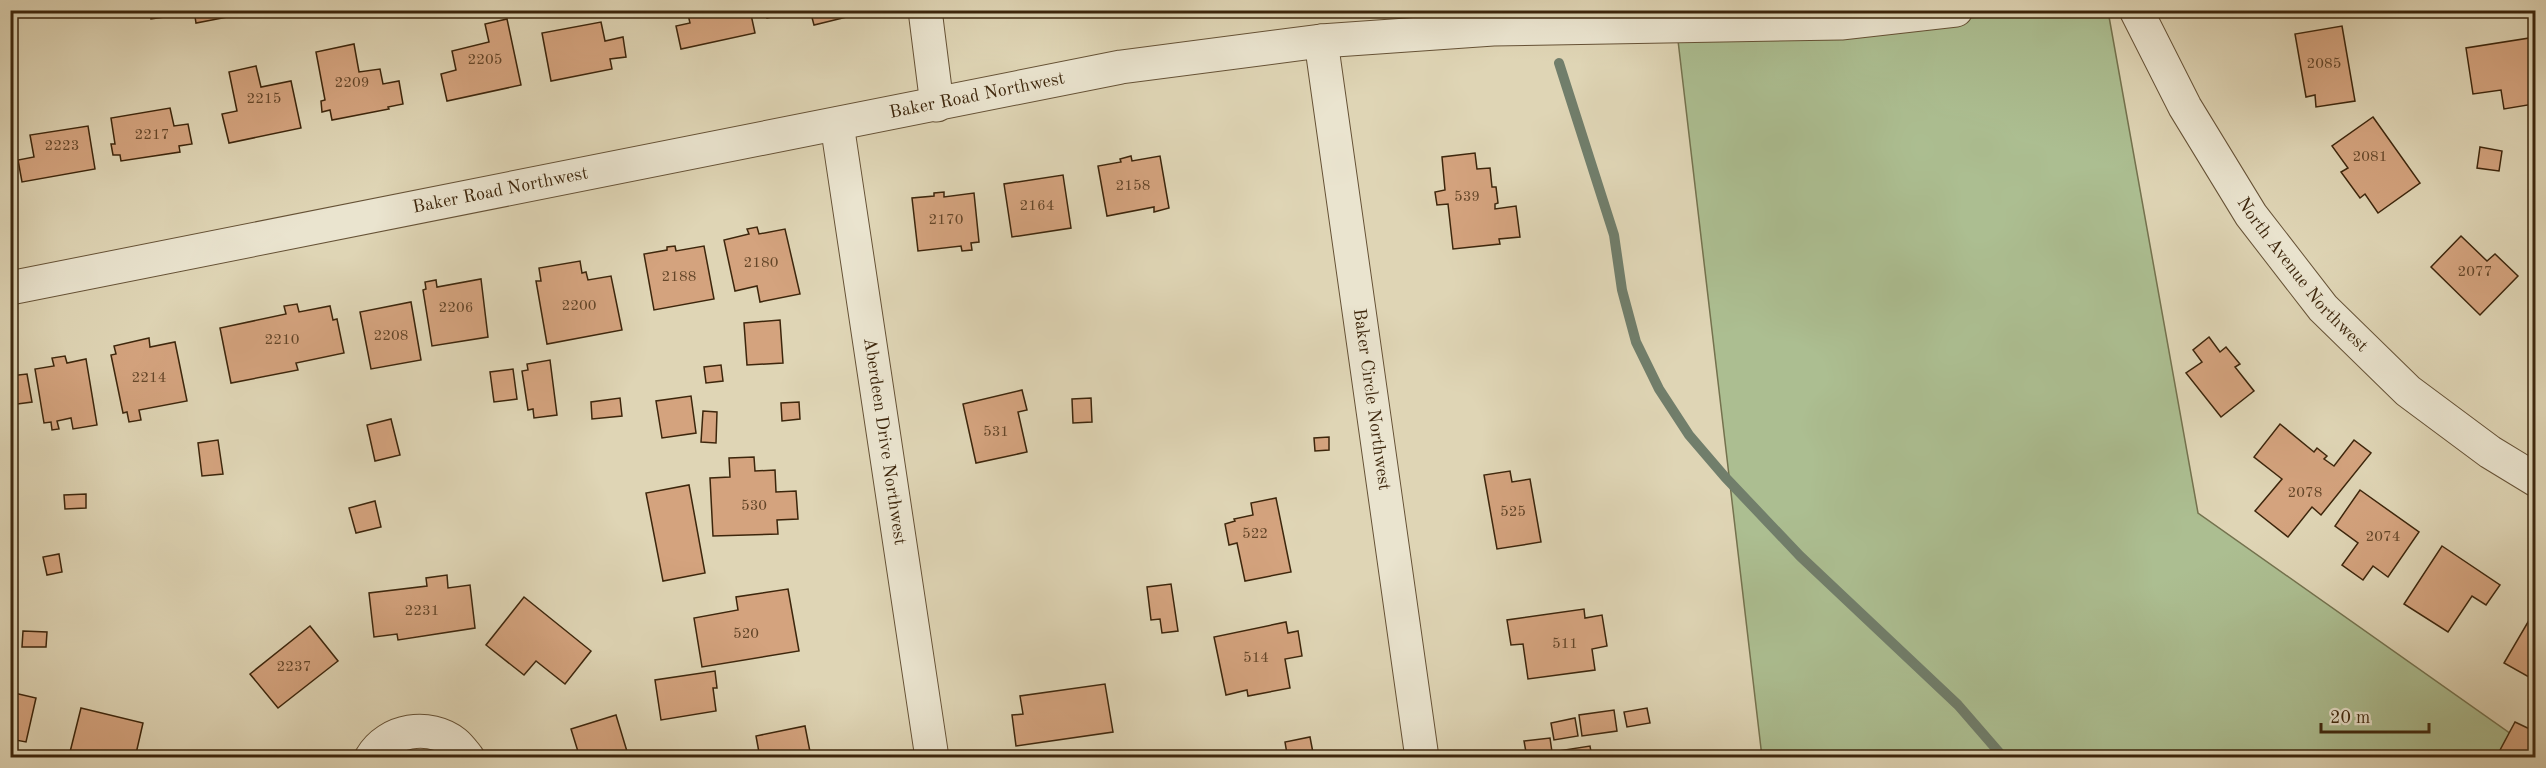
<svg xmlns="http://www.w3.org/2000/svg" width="2546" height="768" viewBox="0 0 2546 768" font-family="'Old Standard TT',serif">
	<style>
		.green { fill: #acbe91; stroke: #74724e; stroke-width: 1.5 }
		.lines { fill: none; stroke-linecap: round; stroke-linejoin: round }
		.stream { stroke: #717e6b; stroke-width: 10 }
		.building { fill: #d4a37e; stroke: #3d260c; stroke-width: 1.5 }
		.minor-casing { stroke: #665236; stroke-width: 35 }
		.minor { stroke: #eae4cf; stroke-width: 33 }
		.labels { text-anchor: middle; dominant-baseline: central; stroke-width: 4.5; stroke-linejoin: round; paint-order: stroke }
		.number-label { font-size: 15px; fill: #634528 }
		.street-label { font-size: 18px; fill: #3d260c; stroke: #eae4cf }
	</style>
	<rect width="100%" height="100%" fill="#dfd5b5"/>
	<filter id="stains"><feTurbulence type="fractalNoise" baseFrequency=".00333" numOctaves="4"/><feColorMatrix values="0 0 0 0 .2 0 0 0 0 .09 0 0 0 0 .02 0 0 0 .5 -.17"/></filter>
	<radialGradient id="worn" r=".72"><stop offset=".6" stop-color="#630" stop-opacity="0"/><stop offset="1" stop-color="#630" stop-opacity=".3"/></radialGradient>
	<path class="green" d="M2108 11 2198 513 2535 751V757H1762L1677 32Z"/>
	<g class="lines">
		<path class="stream" d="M1559 63 1614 235 1622 290 1636 342 1659 389 1689 435 1725 477 1800 556 1958 705 2004 758"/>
	</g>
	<g class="building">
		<path d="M150 10H193V13L151 19Z"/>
		<path d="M194 10H232L233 16 196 23Z"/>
		<path d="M687 10H750L755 33 681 49 676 26 690 23Z"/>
		<path d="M765 10H800L767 18Z"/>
		<path d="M810 10H850L851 16 814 25Z"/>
		<path d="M507 19 521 85 447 101 441 74 456 70 452 51 489 42 485 24Z"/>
		<path d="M601 22 605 41 623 37 626 57 610 59 612 69 551 81 542 33Z"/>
		<path d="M2342 26 2355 101 2316 107 2315 95 2306 97 2295 34Z"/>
		<path d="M2536 37V71L2529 72 2534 104 2504 109 2501 90 2473 94 2466 48Z"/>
		<path d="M354 44 359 72 380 69 383 84 399 81 403 104 388 107 389 109 332 120 330 110 322 112 321 101 325 100 316 52Z"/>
		<path d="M256 66 261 87 291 81 301 128 229 143 222 114 237 111 229 72Z"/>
		<path d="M170 108 174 126 188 124 192 144 179 146 180 152 121 161 120 155H113L111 144H115L111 118Z"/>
		<path d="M2373 117 2420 183 2378 213 2365 194 2360 198 2341 172 2348 168 2332 146Z"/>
		<path d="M88 126 95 169 22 182 18 160 34 157 30 135Z"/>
		<path d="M2480 147 2502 151 2499 171 2477 168Z"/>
		<path d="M1475 153 1477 169 1490 168 1492 187H1496L1498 203 1495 204V209L1516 206 1520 237 1499 239 1500 244 1453 249 1448 204 1437 205 1435 192 1445 190 1442 157Z"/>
		<path d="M1131 156 1132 161 1160 156 1169 208 1154 212V207L1107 216 1098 166 1121 162 1120 159Z"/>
		<path d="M1063 175 1071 228 1012 237 1004 184Z"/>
		<path d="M944 192V197L974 193 979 242 971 243 972 250 962 251 961 246 918 251 912 198 934 196V193Z"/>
		<path d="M757 227 759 234 785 229 800 294 760 302 757 286 735 291 724 240 749 234 747 229Z"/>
		<path d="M2461 236 2487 261 2495 254 2518 276 2480 315 2431 267Z"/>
		<path d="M675 246 676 251 704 246 714 299 654 310 644 254 667 250V247Z"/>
		<path d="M580 261 582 273 586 272 588 280 611 276 622 330 547 344 536 281H541L539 268Z"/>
		<path d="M481 279 488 337 432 346 423 290 426 289 425 282 436 280 437 287Z"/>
		<path d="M411 302 421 360 371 369 360 312Z"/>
		<path d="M297 304 299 312 330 306 333 320 337 319 344 353 296 363 298 370 231 383 220 328 286 314 284 306Z"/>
		<path d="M780 320 783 363 747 365 744 323Z"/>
		<path d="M2209 337 2220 352 2226 347 2240 364 2235 367 2254 391 2221 417 2186 373 2202 362 2193 350Z"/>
		<path d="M149 338 150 347 175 342 187 401 139 410 141 420 129 422 127 412 123 413 111 355 116 354 114 346Z"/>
		<path d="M65 356 67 363 86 359 97 425 73 429 71 418 57 421 59 429 52 430 51 422 44 423 35 369 54 366 52 358Z"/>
		<path d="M550 360 557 415 534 418 533 409 528 410 522 371 528 370 527 364Z"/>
		<path d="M721 365 723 381 706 383 704 367Z"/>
		<path d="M513 369 517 399 494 402 490 372Z"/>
		<path d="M27 374 32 402 10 405V376Z"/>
		<path d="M1022 390 1027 410 1018 412 1027 452 976 463 963 404Z"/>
		<path d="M691 396 696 433 662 438 656 401Z"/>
		<path d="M620 398 622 416 592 419 591 402Z"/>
		<path d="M1091 398 1092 422 1073 423 1072 399Z"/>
		<path d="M799 402 800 419 782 421 781 403Z"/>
		<path d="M703 411 717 412 716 443 701 442Z"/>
		<path d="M391 419 400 455 375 461 367 425Z"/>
		<path d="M2280 424 2314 452 2317 448 2327 456 2324 459 2334 466 2354 440 2371 453 2321 515 2312 507 2288 537 2255 511 2282 479 2254 457Z"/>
		<path d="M1329 437V450L1315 451 1314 438Z"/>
		<path d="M218 440 223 474 202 476 198 443Z"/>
		<path d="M754 457 755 471 775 470 776 492 796 491 798 519 777 520 778 534 713 536 710 478 730 477 729 458Z"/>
		<path d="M1510 471 1512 482 1530 479 1541 542 1497 549 1484 475Z"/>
		<path d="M689 485 705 573 663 581 646 493Z"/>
		<path d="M2360 490 2419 532 2388 577 2373 566 2363 580 2342 565 2358 543 2335 526Z"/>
		<path d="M86 494V508L65 509 64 495Z"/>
		<path d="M1276 498 1291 572 1245 581 1237 543 1229 545 1225 524 1235 521 1234 519 1253 515 1251 503Z"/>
		<path d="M375 501 381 527 356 533 349 508Z"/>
		<path d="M2442 546 2500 585 2486 605 2472 596 2448 632 2404 604Z"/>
		<path d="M59 554 62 572 47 575 43 557Z"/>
		<path d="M447 575 448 588 470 585 475 628 398 640 397 634 374 637 369 593 427 586 426 578Z"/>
		<path d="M1171 584 1178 631 1162 633 1160 619 1151 620 1147 587Z"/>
		<path d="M788 589 799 651 702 667 694 618 738 610 736 597Z"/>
		<path d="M524 597 591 651 565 684 536 661 524 675 486 645Z"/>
		<path d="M1584 609 1585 618 1602 615 1607 646 1592 649 1595 670 1528 679 1523 644 1511 645 1507 620Z"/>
		<path d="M2535 610H2536V681L2504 663Z"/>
		<path d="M1286 622 1288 633 1298 631 1302 656 1285 659 1290 688 1248 696 1247 690 1226 695 1214 637Z"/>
		<path d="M310 626 338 661 278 708 250 674Z"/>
		<path d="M23 631 47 632 46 647H22Z"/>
		<path d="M715 671 717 688H713L716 711 661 720 655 680Z"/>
		<path d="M1105 684 1113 732 1016 746 1012 715 1023 714 1020 696Z"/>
		<path d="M10 692 36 698 26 742 10 739Z"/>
		<path d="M81 708 143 723 135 758H90L70 752Z"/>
		<path d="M1647 708 1650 723 1627 727 1624 712Z"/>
		<path d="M1614 710 1617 731 1582 736 1579 715Z"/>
		<path d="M616 715 629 758H580L571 729Z"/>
		<path d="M1575 718 1578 736 1554 740 1551 723Z"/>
		<path d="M2515 722 2536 732V758H2510L2499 752Z"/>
		<path d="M805 726 811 757 824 755V758H760L756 736Z"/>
		<path d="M1310 737 1314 758H1268L1287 754 1285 742Z"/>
		<path d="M1550 738 1552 752 1590 746 1592 758H1527L1524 741Z"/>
		<path d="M182 754 260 757V758H182Z"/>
	</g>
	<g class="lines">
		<defs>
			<g id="minor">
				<path d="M925 10 937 105"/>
				<path id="s1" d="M2136 10 2185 107 2251 215 2323 308 2408 391 2490 452 2536 480"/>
				<path id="s2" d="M1321 41 1422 758"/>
				<path id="s3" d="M837 124 932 758"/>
				<path id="s4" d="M10 288 1121 67 1321 41 1493 29 1841 23 1956 10"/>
				<path d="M371 758C388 729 429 723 455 743 460 747 464 753 468 758"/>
			</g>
		</defs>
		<use href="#minor" class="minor-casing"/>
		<use href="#minor" class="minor"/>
	</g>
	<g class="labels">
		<g class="number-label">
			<text x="485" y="60">2205</text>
			<text x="2324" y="64">2085</text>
			<text x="352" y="83">2209</text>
			<text x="264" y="99">2215</text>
			<text x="152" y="135">2217</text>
			<text x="62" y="146">2223</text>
			<text x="2370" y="157">2081</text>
			<text x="1133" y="186">2158</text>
			<text x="1467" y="197">539</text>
			<text x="1037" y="206">2164</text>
			<text x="946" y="220">2170</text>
			<text x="761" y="263">2180</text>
			<text x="2475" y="272">2077</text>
			<text x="679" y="277">2188</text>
			<text x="579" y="306">2200</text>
			<text x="456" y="308">2206</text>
			<text x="391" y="336">2208</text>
			<text x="282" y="340">2210</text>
			<text x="149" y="378">2214</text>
			<text x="996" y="432">531</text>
			<text x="2305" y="493">2078</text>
			<text x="754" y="506">530</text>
			<text x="1513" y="512">525</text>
			<text x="1255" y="534">522</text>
			<text x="2383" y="537">2074</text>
			<text x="422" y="611">2231</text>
			<text x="746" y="634">520</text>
			<text x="1565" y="644">511</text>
			<text x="1256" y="658">514</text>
			<text x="294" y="667">2237</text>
		</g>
		<g class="street-label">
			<text stroke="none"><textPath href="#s4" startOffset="986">Baker Road Northwest</textPath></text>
			<text stroke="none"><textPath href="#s4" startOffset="500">Baker Road Northwest</textPath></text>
			<text stroke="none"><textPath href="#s1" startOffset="314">North Avenue Northwest</textPath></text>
			<text stroke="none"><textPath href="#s2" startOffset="362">Baker Circle Northwest</textPath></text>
			<text stroke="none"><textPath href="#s3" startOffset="321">Aberdeen Drive Northwest</textPath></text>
		</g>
	</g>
	<rect width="2546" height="768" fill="none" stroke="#dfd5b5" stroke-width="36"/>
	<rect x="12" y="12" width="2522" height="744" fill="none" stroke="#3d260c" stroke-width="3"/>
	<rect x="18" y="18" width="2510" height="732" fill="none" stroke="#3d260c" stroke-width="1.5"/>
	<path d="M2321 723v9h108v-9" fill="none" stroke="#3d260c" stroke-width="3"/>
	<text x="2330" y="723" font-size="18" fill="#3d260c" stroke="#eae4cf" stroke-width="4.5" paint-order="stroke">20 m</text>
	<rect width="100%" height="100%" filter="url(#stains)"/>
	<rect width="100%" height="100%" fill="url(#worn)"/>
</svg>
